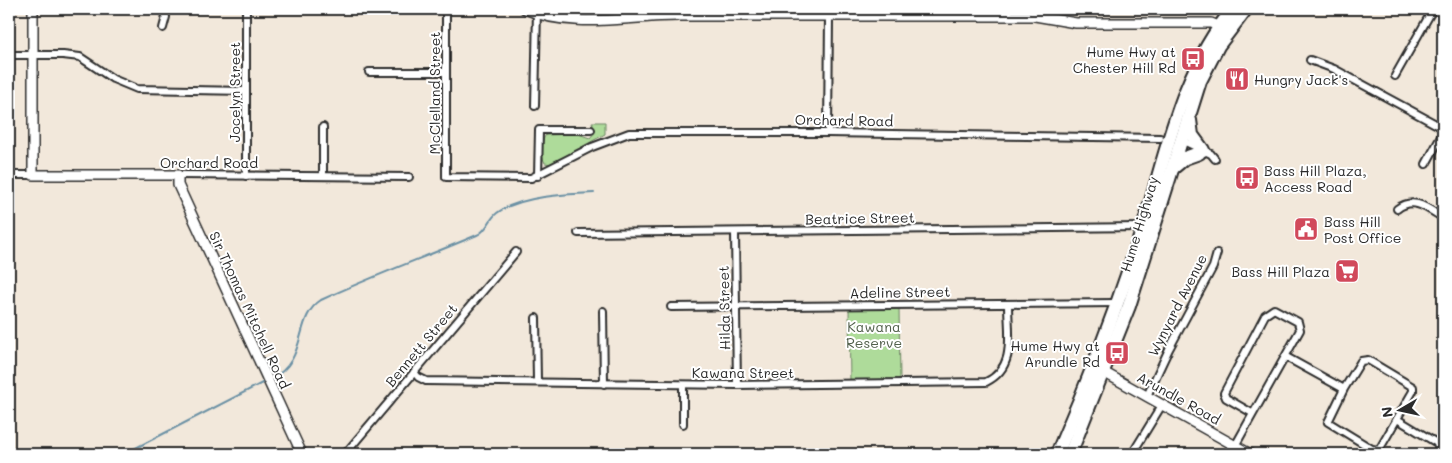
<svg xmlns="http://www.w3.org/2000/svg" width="1452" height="463" viewBox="0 0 1452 463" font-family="Mali,sans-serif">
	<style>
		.green { fill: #aedb9a; stroke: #6c8362 }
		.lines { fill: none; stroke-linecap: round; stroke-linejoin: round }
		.stream { stroke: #6a90a4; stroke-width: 2 }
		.street-casing { stroke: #2b2b2b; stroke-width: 10 }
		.secondary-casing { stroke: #2b2b2b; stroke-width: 12 }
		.highway-casing { stroke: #2b2b2b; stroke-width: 16 }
		.street { stroke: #fff; stroke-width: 6 }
		.secondary { stroke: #fff; stroke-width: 9 }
		.highway { stroke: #fff; stroke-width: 12 }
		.labels { text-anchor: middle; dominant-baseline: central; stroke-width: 4; stroke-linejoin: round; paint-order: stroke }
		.poi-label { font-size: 14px; fill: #2b2b2b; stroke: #fff; text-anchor: end }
		.street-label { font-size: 14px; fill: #2b2b2b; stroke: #fff }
		.park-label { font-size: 14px; fill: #52604c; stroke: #fff }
	</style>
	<rect width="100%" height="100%" fill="#f2e8db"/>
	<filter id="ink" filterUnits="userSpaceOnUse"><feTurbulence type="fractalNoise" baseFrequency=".02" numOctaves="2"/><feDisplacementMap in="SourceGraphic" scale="10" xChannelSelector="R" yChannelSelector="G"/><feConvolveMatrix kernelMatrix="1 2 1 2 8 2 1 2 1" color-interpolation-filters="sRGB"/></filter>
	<g filter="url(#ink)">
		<g class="green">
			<path d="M592 122H605V134L551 164 545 163C541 156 540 141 546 135L578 134 590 138 595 132Z"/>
			<path d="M899 308 900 380 850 381 849 309Z"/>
		</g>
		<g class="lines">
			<g class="stream">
				<path d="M271 379C309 360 293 318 321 300 373 276 425 257 477 235 487 231 489 219 497 213 520 196 566 194 594 193"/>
				<path d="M124 454 266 381"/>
			</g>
			<defs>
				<g id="street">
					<path d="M446 9V177L531 178 592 147 629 133H828L1160 138"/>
					<path d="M163 28 166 17 164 9"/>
					<path d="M9 55H63L80 57 113 79 137 89 246 91"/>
					<path d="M1310 60 1334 69 1443 128"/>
					<path d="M369 72H446"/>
					<path d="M1395 76 1433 9"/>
					<path d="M535 106 537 10"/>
					<path d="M828 133 829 15"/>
					<path d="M1179 139 1211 154 1215 159"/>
					<path d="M1426 164 1443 133"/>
					<path d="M9 175H33"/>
					<path d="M178 175 409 177"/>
					<path d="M246 176V9"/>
					<path d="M323 176V127"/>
					<path d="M538 176 539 130H591"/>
					<path d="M1397 209C1414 196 1427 208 1443 218"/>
					<path d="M735 232 737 385"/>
					<path d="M578 233 1143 227"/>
					<path d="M671 307 1117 303"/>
					<path d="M603 311 604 384"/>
					<path d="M536 318 537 381"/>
					<path d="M1286 357 1344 389 1328 422 1372 449 1379 450 1413 391V387L1368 360 1361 361 1344 389"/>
					<path d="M414 372 418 377 426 381 737 385 986 382C1017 367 1008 334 1008 304"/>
					<path d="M683 385V424"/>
					<path d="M1147 396 1169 349 1213 267 1217 253"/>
					<path d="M1397 419 1440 445"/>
					<path d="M1235 446 1300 330 1298 322 1274 309 1265 315 1224 393 1226 398 1252 413"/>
					<path d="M345 454 516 252"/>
					<path d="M1132 454 1162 405"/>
				</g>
				<g id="secondary">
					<path d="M33 9V175H178V185L302 454"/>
					<path d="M525 9C572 30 628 16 678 16 797 16 916 16 1035 16L1076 23H1211L1223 28"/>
					<path d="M1098 369 1250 454"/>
					<path d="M1441 454 1439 446 1443 443"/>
				</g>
				<g id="highway">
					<path d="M1190 120 1192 135 1203 150"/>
					<path d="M1173 168 1185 158 1199 153"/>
					<path d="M1057 454C1089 380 1118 305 1143 228 1167 152 1181 71 1233 9"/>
					<path d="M1070 454 1129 306 1200 81 1218 46 1246 9"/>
				</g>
			</defs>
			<use href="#street" class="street-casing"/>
			<use href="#secondary" class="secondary-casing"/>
			<use href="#highway" class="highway-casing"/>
			<use href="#street" class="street"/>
			<use href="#secondary" class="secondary"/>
			<use href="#highway" class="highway"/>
		</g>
	</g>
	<defs>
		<symbol id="bus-square" viewBox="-11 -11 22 22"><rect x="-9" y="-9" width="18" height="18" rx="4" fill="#d1495b" stroke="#fff"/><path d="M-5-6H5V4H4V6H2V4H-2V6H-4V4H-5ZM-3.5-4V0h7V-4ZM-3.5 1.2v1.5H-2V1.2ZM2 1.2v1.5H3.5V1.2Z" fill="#fff"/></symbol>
		<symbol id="restaurant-square" viewBox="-11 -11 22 22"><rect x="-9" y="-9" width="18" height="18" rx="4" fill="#d1495b" stroke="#fff"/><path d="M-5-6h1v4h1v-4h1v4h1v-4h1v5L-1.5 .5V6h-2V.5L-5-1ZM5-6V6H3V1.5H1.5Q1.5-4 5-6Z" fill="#fff"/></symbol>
		<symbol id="civic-square" viewBox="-11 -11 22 22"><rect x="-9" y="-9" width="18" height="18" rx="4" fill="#d1495b" stroke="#fff"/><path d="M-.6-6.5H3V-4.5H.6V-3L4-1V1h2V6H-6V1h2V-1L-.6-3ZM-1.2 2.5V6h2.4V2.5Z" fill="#fff"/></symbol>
		<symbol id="supermarket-square" viewBox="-11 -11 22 22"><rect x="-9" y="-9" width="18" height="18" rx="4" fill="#d1495b" stroke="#fff"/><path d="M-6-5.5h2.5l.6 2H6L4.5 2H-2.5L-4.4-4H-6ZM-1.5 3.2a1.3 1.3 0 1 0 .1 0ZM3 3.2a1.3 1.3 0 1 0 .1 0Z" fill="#fff"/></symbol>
	</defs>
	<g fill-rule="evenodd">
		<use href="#bus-square" x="1179" y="45" width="28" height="28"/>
		<use href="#restaurant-square" x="1223" y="65" width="28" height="28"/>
		<use href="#bus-square" x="1233" y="164" width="28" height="28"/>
		<use href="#civic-square" x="1292" y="215" width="28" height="28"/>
		<use href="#supermarket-square" x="1333" y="257" width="28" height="28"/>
		<use href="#bus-square" x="1103" y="339" width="28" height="28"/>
	</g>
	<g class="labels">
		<g class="poi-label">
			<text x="1176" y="51">Hume Hwy at<tspan x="1176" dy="16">Chester Hill Rd</tspan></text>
			<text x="1254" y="79" text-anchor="start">Hungry Jack's</text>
			<text x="1264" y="170" text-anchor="start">Bass Hill Plaza,<tspan x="1264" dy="16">Access Road</tspan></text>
			<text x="1324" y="221" text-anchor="start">Bass Hill<tspan x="1324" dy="16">Post Office</tspan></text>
			<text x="1330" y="271">Bass Hill Plaza</text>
			<text x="1100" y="345">Hume Hwy at<tspan x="1100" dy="16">Arundle Rd</tspan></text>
		</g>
		<g class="street-label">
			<text transform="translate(234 92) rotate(-90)">Jocelyn Street</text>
			<text transform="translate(434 93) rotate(-90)">McClelland Street</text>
			<text transform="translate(844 120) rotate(1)">Orchard Road</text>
			<text x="209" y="162">Orchard Road</text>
			<text transform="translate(860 218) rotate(-1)">Beatrice Street</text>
			<text transform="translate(1139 224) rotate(-73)">Hume Highway</text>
			<text transform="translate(900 292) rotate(-1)">Adeline Street</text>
			<text transform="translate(1177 305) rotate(-63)">Wynyard Avenue</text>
			<text transform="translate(724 308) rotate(-91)">Hilda Street</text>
			<text transform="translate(250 310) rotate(65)">Sir Thomas Mitchell Road</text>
			<text transform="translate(421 345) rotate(-50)">Bennett Street</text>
			<text x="743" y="372">Kawana Street</text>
			<text transform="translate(1179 398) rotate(29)">Arundle Road</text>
		</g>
		<g class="park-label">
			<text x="874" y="326">Kawana<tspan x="874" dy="16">Reserve</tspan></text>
		</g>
	</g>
	<rect width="1452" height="463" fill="none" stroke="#fff" stroke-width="30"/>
	<rect x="15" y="15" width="1422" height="433" fill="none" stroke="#2b2b2b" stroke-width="2" filter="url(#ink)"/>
	<g transform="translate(1400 410) rotate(261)" stroke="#ffffff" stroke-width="4" paint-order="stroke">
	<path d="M0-4L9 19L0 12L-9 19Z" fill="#2b2b2b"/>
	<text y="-8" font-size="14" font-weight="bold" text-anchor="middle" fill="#2b2b2b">N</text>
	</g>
</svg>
